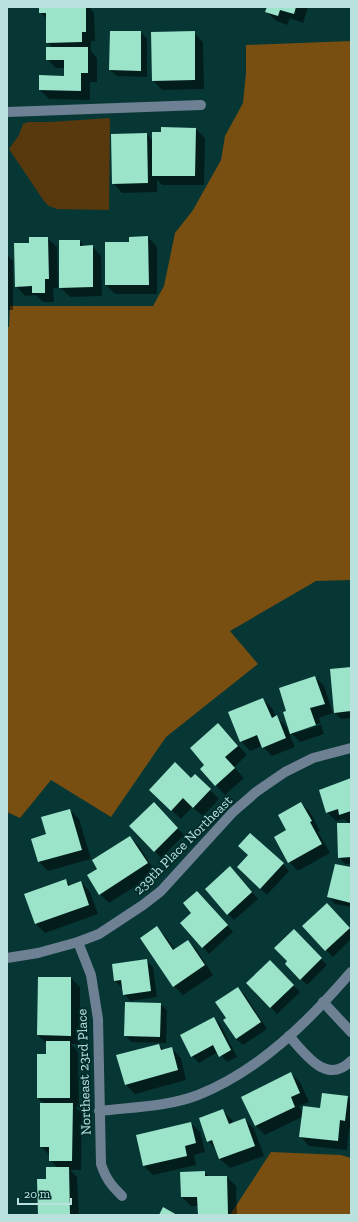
<svg xmlns="http://www.w3.org/2000/svg" width="358" height="1222" viewBox="0 0 358 1222" font-family="'Zilla Slab',serif">
	<style>
		.green { fill: #58390d }
		.forest { fill: #794e11 }
		.shadow { fill: #0007; fill-rule: evenodd }
		.building { fill: #9be3c9 }
		.lines { fill: none; stroke-linecap: round; stroke-linejoin: round }
		.minor { stroke: #6e8093; stroke-width: 10 }
		.labels { text-anchor: middle; dominant-baseline: central; stroke-width: 4; stroke-linejoin: round; paint-order: stroke }
		.street-label { font-size: 14px; fill: #bbe1de; stroke: #002d2b }
	</style>
	<rect width="100%" height="100%" fill="#073735"/>
	<path class="green" d="M110 118 109 210 57 209 49 206 44 201 9 149 19 135 23 124 28 122H50Z"/>
	<g class="forest">
		<path d="M351 41V580L316 581 230 631 258 664 166 737 111 817 51 780 20 818 7 812V327H9L10 306H153L164 286 175 233 193 210 221 160 225 136 243 103 246 73V45Z"/>
		<path d="M271 1152 341 1155 351 1158V1215H230Z"/>
	</g>
	<g class="shadow">
		<path d="M40 7H89L94 13 95 41H91V51L97 58V82H90V100L49 99 40 90V76L65 77V68H56L47 59 53 48 47 42V19L40 12Z"/>
		<path d="M266 7H308L303 23 290 18 287 25 275 20 266 11 268 8Z"/>
		<path d="M141 32 147 39V77L117 76 110 70Z"/>
		<path d="M194 33 203 42 204 89 162 90 153 80Z"/>
		<path d="M196 129 205 138 204 185H162L157 179V192L122 193 113 183 112 135 147 134 153 141Z"/>
		<path d="M148 237 157 247V294H115L106 285Z"/>
		<path d="M47 238 57 247 58 288H53L54 302H43L36 295 25 296 16 286Z"/>
		<path d="M80 241 85 247 92 246 101 256 102 296 70 297 60 287Z"/>
		<path d="M7 255 13 261V310H7Z"/>
		<path d="M351 668V718L341 719 335 713Z"/>
		<path d="M315 677 324 686 333 713 319 718 324 734 300 742 291 733 287 712ZM320 723 321 725 295 733V731Z"/>
		<path d="M263 699 272 708 276 717 286 726 295 747 272 756 262 746 250 751 241 741Z"/>
		<path d="M227 733 247 755 234 767 244 778 225 795 201 769 206 765Z"/>
		<path d="M195 775 219 799 203 816 192 807 181 819 150 790 191 779Z"/>
		<path d="M351 779V864H345L339 857 350 824 344 819 336 821 327 812Z"/>
		<path d="M301 803 310 812 320 831 318 832 330 853 298 871 289 862 288 830Z"/>
		<path d="M154 804 184 835 161 858 130 826Z"/>
		<path d="M70 810 79 819 91 859 48 871 39 862 32 839 48 835Z"/>
		<path d="M130 837 139 846 156 873 109 903 100 894Z"/>
		<path d="M283 864 289 871 267 895 244 874Z"/>
		<path d="M351 868V907L335 904 329 897Z"/>
		<path d="M236 874 258 899 234 920 228 914Z"/>
		<path d="M66 880 71 886 81 882 90 892 98 914 45 933 36 924Z"/>
		<path d="M204 898 233 932 209 954 181 923 192 913Z"/>
		<path d="M333 910 351 929V939L333 957 303 926Z"/>
		<path d="M157 928 166 937 175 950 187 941 197 950 213 975 183 995 174 986Z"/>
		<path d="M294 931 327 965 307 985 286 964 289 961Z"/>
		<path d="M146 960 153 967 157 997 130 1001 124 994 123 987H121L115 981Z"/>
		<path d="M270 961 300 992 277 1014 247 983Z"/>
		<path d="M71 978 80 987V1044H71L78 1052 79 1107H75L82 1113 81 1170H70L77 1177 79 1215H39L47 1180 58 1168 50 1160V1156L41 1146 44 1104 38 1098 47 1055V1044L38 1035Z"/>
		<path d="M238 988 245 995 267 1029 243 1045 236 1039 228 1019Z"/>
		<path d="M160 1004 167 1010 166 1043 132 1042 125 1036Z"/>
		<path d="M214 1018 220 1024 237 1057 227 1062 218 1052 199 1063 192 1056 181 1035Z"/>
		<path d="M159 1045 164 1050 171 1048 181 1058 186 1080 135 1094 126 1085Z"/>
		<path d="M290 1073 300 1082 309 1102 299 1106 303 1114 321 1110 348 1097 351 1100V1129H349L347 1150 309 1146 300 1136 302 1117 265 1135 255 1125Z"/>
		<path d="M223 1111 232 1120 233 1124 245 1119 254 1129 264 1156 230 1168 220 1159 217 1150 208 1141Z"/>
		<path d="M191 1123 200 1132 205 1152 194 1155 196 1165 153 1175 144 1166Z"/>
		<path d="M204 1172 209 1177H227L236 1186 237 1215H199L198 1206H191L182 1197 181 1173Z"/>
	</g>
	<g class="building">
		<path d="M39 7H86V32H82V42L46 43V13H39Z"/>
		<path d="M267 7H296L294 14 280 10 278 16 265 12Z"/>
		<path d="M110 31H141V71L109 70Z"/>
		<path d="M195 31V80L152 81 151 32Z"/>
		<path d="M46 47H88V73H81V91L39 90V75L64 76V60H46Z"/>
		<path d="M161 127 196 128 195 176H152V132H161Z"/>
		<path d="M147 133 148 183 112 184 111 134Z"/>
		<path d="M148 236 149 285H105V242H129V237Z"/>
		<path d="M29 237H48L49 279H45V293H32V286L15 287 14 243H29Z"/>
		<path d="M59 240H80V246L93 245V287L59 288Z"/>
		<path d="M351 667V711L334 713 330 669Z"/>
		<path d="M315 676 325 704 310 708 316 725 290 734 283 712 286 711 279 688Z"/>
		<path d="M263 698 272 718 277 715 286 738 262 748 257 735 240 742 228 712Z"/>
		<path d="M218 723 238 746 225 757 235 768 215 786 200 769 204 765 190 748Z"/>
		<path d="M175 762 191 778 195 774 211 789 193 808 183 798 171 811 149 790Z"/>
		<path d="M351 778V811L339 815 338 809 326 813 319 790Z"/>
		<path d="M154 802 178 828 154 852 129 826Z"/>
		<path d="M301 802 312 821 310 822 322 844 288 863 274 837 286 830 278 815Z"/>
		<path d="M70 809 82 850 38 862 31 839 46 834 41 817Z"/>
		<path d="M337 823H351V857L338 858Z"/>
		<path d="M250 833 284 863 260 889 237 867 248 855 238 846Z"/>
		<path d="M130 836 148 863 99 895 87 875 97 869 92 860Z"/>
		<path d="M335 864 351 867V903L327 897Z"/>
		<path d="M230 866 252 892 227 915 205 889Z"/>
		<path d="M66 879 68 886 81 881 89 905 35 924 24 894Z"/>
		<path d="M197 891 228 925 202 948 180 923 191 913 183 903Z"/>
		<path d="M327 903 350 928 325 951 302 926Z"/>
		<path d="M157 926 173 950 188 940 205 965 173 987 140 938Z"/>
		<path d="M294 929 322 958 300 980 285 964 287 961 274 948Z"/>
		<path d="M147 959 151 991 123 995 121 980 114 981 112 964Z"/>
		<path d="M270 960 294 985 270 1008 246 983Z"/>
		<path d="M38 977H71V1036L37 1035Z"/>
		<path d="M238 987 261 1022 236 1039 223 1020 226 1018 215 1002Z"/>
		<path d="M125 1002 161 1003 160 1037 124 1036Z"/>
		<path d="M214 1017 231 1050 219 1057 213 1045 191 1057 180 1035Z"/>
		<path d="M46 1041H70V1098H37V1054H46Z"/>
		<path d="M159 1044 161 1050 172 1047 178 1070 125 1085 116 1055Z"/>
		<path d="M291 1072 300 1093 291 1097 295 1107 255 1126 241 1097Z"/>
		<path d="M322 1093 348 1096 345 1121 340 1120 338 1141 299 1137 303 1106 320 1108Z"/>
		<path d="M40 1103H73L72 1161H49V1147H40Z"/>
		<path d="M223 1109 229 1124 245 1118 255 1146 219 1159 212 1140 207 1142 199 1118Z"/>
		<path d="M191 1122 196 1143 185 1146 187 1156 143 1166 136 1135Z"/>
		<path d="M46 1167H69L70 1215H38L37 1179H46Z"/>
		<path d="M205 1171V1176H227L228 1214 198 1215 197 1197H181L180 1172Z"/>
		<path d="M163 1207 177 1215H159Z"/>
	</g>
	<g class="lines">
		<g class="minor">
			<path d="M7 112 201 105"/>
			<path d="M78 942 91 975 98 1019 101 1164C106 1179 111 1185 122 1196"/>
			<path d="M7 958 38 953 78 942 99 934 143 905 161 891 233 812 256 792 285 772 313 758 351 748"/>
			<path d="M323 1002 351 1032"/>
			<path d="M289 1036C305 1053 326 1086 351 1061"/>
			<path d="M99 1111C132 1107 167 1107 198 1095 259 1071 309 1021 351 972"/>
		</g>
	</g>
	<g class="labels">
		<g class="street-label">
			<text transform="translate(183 845) rotate(-45)">239th Place Northeast</text>
			<text transform="translate(84 1072) rotate(-92)">Northeast 23rd Place</text>
		</g>
	</g>
	<rect width="358" height="1222" fill="none" stroke="#bbe1de" stroke-width="16"/>
	<path d="M18 1198v6h53v-6" fill="none" stroke="#bbe1de" stroke-width="2"/>
	<text x="24" y="1198" font-size="12" fill="#bbe1de" stroke="#002d2b" stroke-width="3" paint-order="stroke">20 m</text>
</svg>
